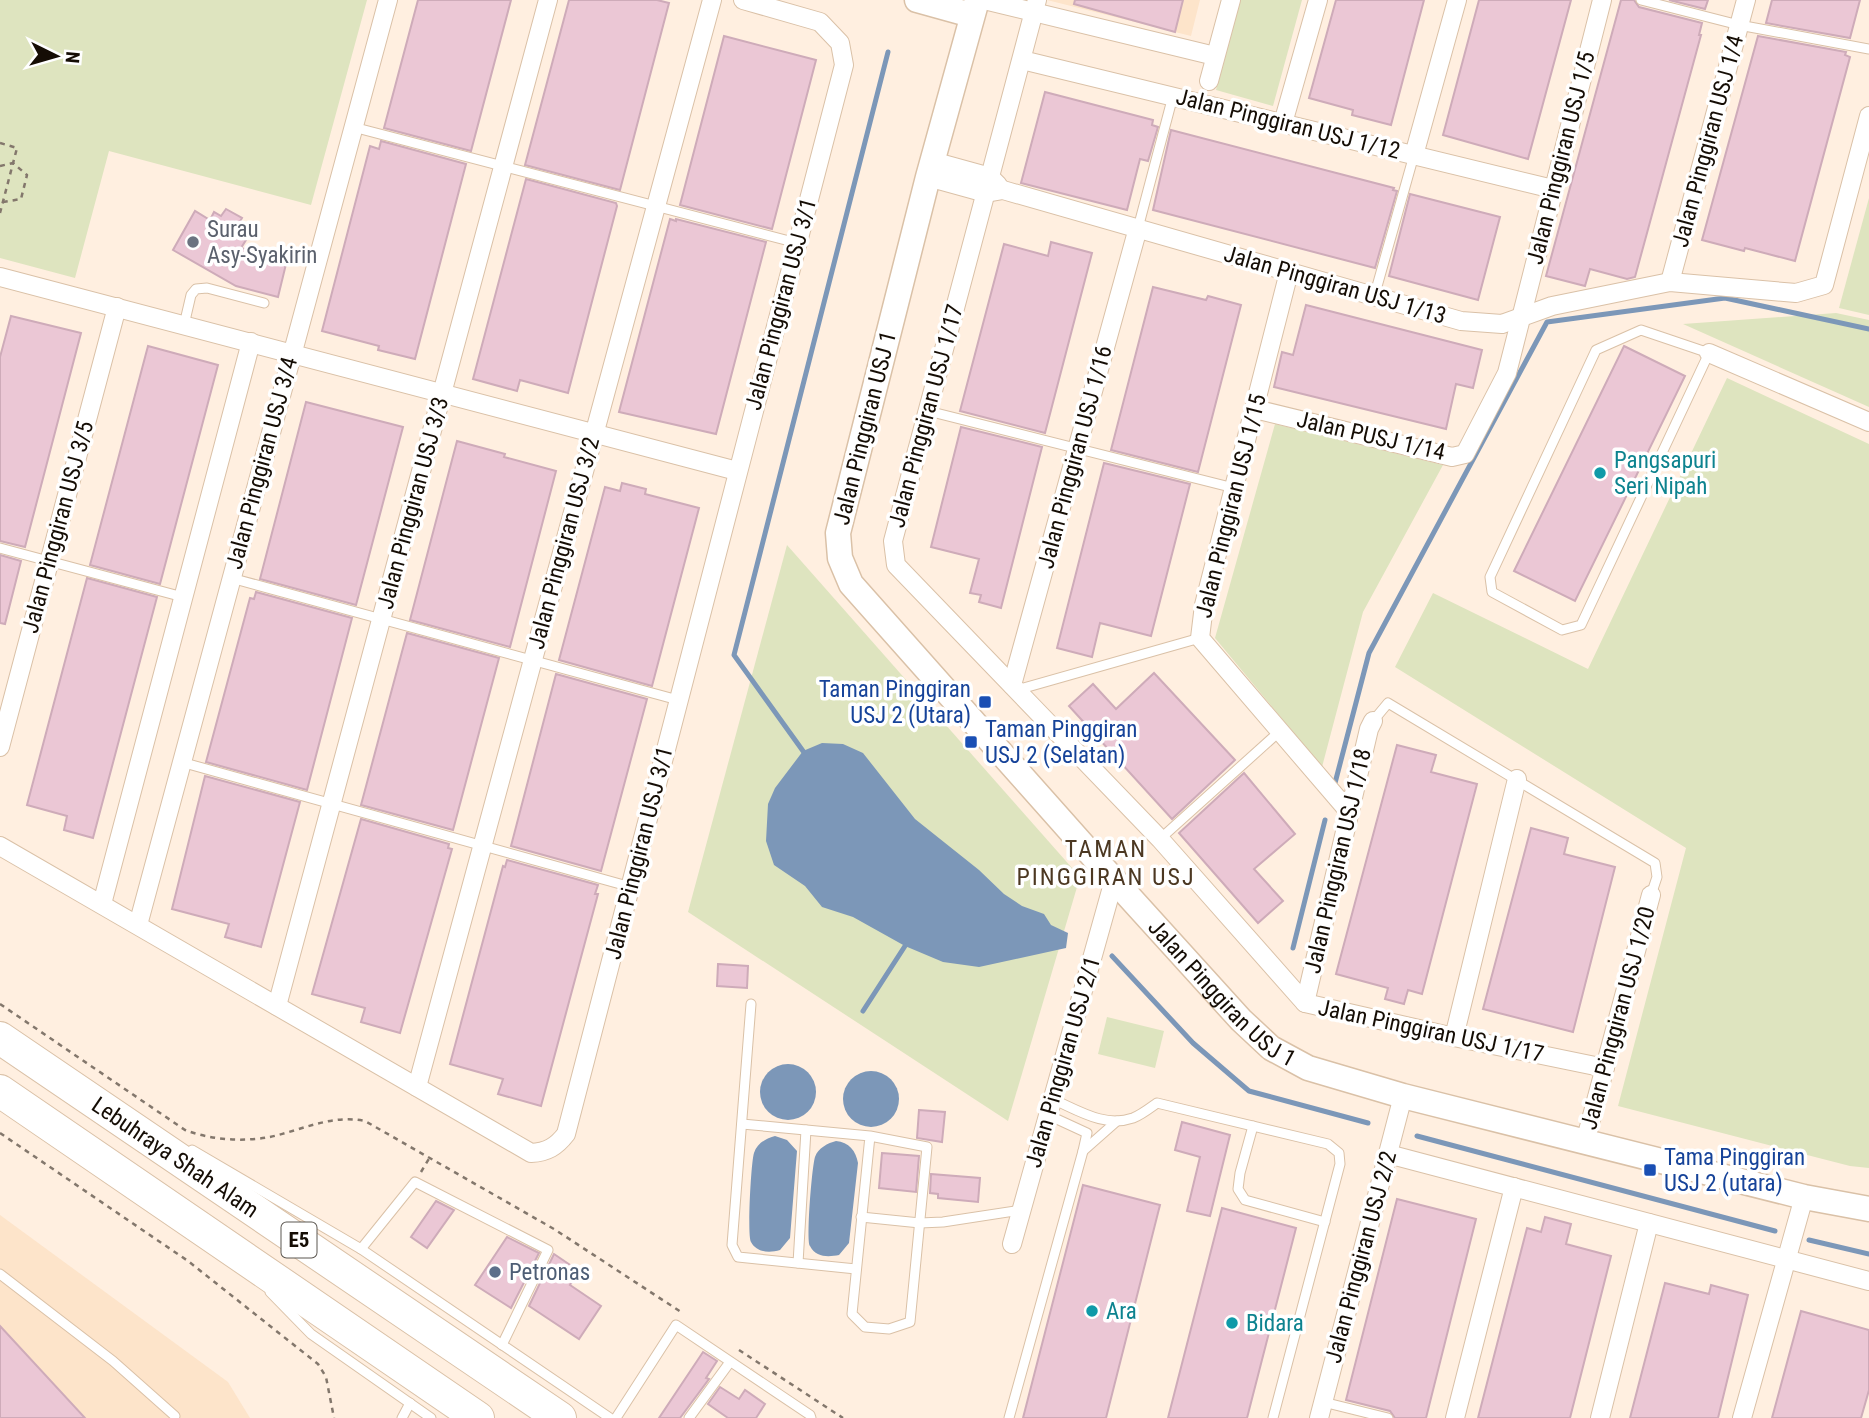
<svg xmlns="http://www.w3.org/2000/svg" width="1869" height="1418" viewBox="0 0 1869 1418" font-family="'Roboto Condensed',sans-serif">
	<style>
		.built { fill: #fde4ca }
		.green { fill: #dee4bf }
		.water { fill: #7c97b8 }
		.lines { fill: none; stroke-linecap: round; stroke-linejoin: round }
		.stream { stroke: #7c97b8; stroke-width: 5 }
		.building { fill: #ebc7d5; stroke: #ceabb9; stroke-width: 2 }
		.lane-casing { stroke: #dac1a7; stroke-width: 11 }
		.street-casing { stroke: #dac1a7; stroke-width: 20 }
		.secondary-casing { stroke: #dac1a7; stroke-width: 27 }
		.highway-casing { stroke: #dac1a7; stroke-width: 34 }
		.path { stroke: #83776c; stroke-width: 2.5; stroke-dasharray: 5 5; stroke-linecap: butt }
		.lane { stroke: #fff; stroke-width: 9 }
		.street { stroke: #fff; stroke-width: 18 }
		.secondary { stroke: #fff; stroke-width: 24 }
		.highway { stroke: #fff; stroke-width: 32 }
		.worship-dot { fill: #6b7280; stroke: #fff; stroke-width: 2.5 }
		.culture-dot { fill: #0f9aa8; stroke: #fff; stroke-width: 2.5 }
		.transit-dot { fill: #1a4fb4; stroke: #fff; stroke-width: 2.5 }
		.service-dot { fill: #5c6f8a; stroke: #fff; stroke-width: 2.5 }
		.labels { text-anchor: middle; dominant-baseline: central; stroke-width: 7; stroke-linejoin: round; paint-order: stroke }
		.shield { fill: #fff; stroke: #5b5650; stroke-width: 2 }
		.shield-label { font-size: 21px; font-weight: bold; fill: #150d05 }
		.street-label { font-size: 23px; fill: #150d05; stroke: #fff }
		.worship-label { font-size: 23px; fill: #5b616d; stroke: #fff; text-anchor: start }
		.culture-label { font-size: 23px; fill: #0d838f; stroke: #fff; text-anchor: start }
		.transit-label { font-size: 23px; fill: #164399; stroke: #fff; text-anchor: start }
		.service-label { font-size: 23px; fill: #4e5e75; stroke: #fff; text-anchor: start }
		.neighbourhood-label { font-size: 24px; letter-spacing: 2px; fill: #4c3822; stroke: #fff }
	</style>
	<rect width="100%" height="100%" fill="#ffefe0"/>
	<g class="built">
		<path d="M1047 0H1200L1191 36Z"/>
		<path d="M0 1215 228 1382 250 1418H0Z"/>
	</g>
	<g class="green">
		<path d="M0 0H367L311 205 109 151 75 278 0 258Z"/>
		<path d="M1240 0H1302L1273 106 1216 90Z"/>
		<path d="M1869 198V315L1839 308Z"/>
		<path d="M1836 313 1869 320V407L1683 324Z"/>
		<path d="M1727 378 1869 444V1168L1850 1166 1618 1106 1686 848 1395 667 1433 593 1588 669Z"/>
		<path d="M1275 424 1443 465 1363 612 1322 767 1215 638Z"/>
		<path d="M787 545 1080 877 1008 1121 688 912Z"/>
		<path d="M1107 1017 1164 1031 1155 1068 1098 1054Z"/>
	</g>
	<g class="water">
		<path d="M822 743 843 744 863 753 915 819 979 870 1004 894 1022 906 1044 914 1051 925 1068 933 1066 948 979 967 943 962 905 946 853 917 822 907 805 886 774 865 766 841 768 804 775 788 803 751Z"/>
		<circle cx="788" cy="1092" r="28"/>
		<circle cx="871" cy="1099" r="28"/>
		<path d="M775 1136 787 1140 797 1151 790 1238 780 1250C770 1253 757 1253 751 1242 747 1236 751 1162 754 1153 757 1143 767 1138 775 1136Z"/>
		<path d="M836 1141C849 1142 856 1151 858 1163L849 1243 839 1255C829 1257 816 1258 810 1246 806 1240 812 1166 815 1157 818 1148 828 1143 836 1141Z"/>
	</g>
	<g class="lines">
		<g class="stream">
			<path d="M803 751 734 655 888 52"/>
			<path d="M1335 783 1369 653 1547 322 1725 298 1869 329"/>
			<path d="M1293 948 1325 820"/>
			<path d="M1112 956 1193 1043 1249 1091 1368 1123"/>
			<path d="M863 1011 905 946"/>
			<path d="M1417 1136 1775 1231"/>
			<path d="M1809 1240 1869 1254"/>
		</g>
	</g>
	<g class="building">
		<path d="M418 0H511L471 151 384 128Z"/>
		<path d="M569 0H657L669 3 620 190 525 165Z"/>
		<path d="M1075 0H1183L1175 32 1074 4Z"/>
		<path d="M1336 0H1424L1391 125 1352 115 1353 110 1309 98Z"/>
		<path d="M1479 0H1571L1528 159 1443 135Z"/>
		<path d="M1621 0H1634L1639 7 1702 23 1699 35H1701L1635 277 1627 279 1590 269 1585 286 1546 276Z"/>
		<path d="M1669 0H1708L1705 9Z"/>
		<path d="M1772 0H1860L1850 38 1766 23Z"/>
		<path d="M724 36 816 60 772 229 680 205Z"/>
		<path d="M1758 36 1846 52 1845 55 1850 57 1795 261 1745 248 1744 251 1702 240Z"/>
		<path d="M1045 92 1153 120 1152 125 1158 127 1148 161 1140 159 1127 210 1021 183Z"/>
		<path d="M1171 130 1394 188 1393 190 1397 191 1375 268 1153 210Z"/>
		<path d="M381 141 466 164 415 359 378 350 379 346 322 331 370 146 379 149Z"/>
		<path d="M526 179 616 203 617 206 568 393 520 380 517 391 473 379Z"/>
		<path d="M1410 194 1500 217 1478 300 1389 276Z"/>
		<path d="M226 209 242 218 238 225 245 229 241 237 246 240 241 248 287 260 278 297 236 286 173 250 195 211 210 220 214 212 221 216Z"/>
		<path d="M670 219 676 221V219L766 242 716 434 619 412Z"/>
		<path d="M1051 242 1092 253 1045 433 960 411 1004 244 1048 256Z"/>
		<path d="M1153 287 1206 300 1208 296 1241 305 1198 472 1111 450Z"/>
		<path d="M1306 305 1482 350 1473 388 1456 384 1446 429 1274 387 1282 352 1293 355Z"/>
		<path d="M11 316 81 333 25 547 0 541V357Z"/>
		<path d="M148 346 218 365 160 584 90 565Z"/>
		<path d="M1624 346 1685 376 1575 601 1514 571Z"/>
		<path d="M306 402 403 427 356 605 260 579Z"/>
		<path d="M961 427 1042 447 1001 608 979 602 981 595 970 593 979 559 931 547Z"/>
		<path d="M457 441 505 454 504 457 556 471 510 647 410 620Z"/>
		<path d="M1104 463 1190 484 1151 636 1100 623 1092 657 1057 648Z"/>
		<path d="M622 483 646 489 645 494 699 508 652 686 559 660 605 487 620 491Z"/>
		<path d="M0 555 21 561 5 624 0 623Z"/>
		<path d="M87 578 157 597 93 838 64 830 67 816 27 805Z"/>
		<path d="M256 592 352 618 307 790 206 762 250 598 254 599Z"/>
		<path d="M407 633 499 658 453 830 361 805Z"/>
		<path d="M1154 673 1235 760 1172 819 1069 706 1093 684 1116 709Z"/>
		<path d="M556 674 647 699 601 871 511 846Z"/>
		<path d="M1397 745 1436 755 1431 772 1477 784 1422 994 1408 990 1404 1004 1385 999 1388 988 1336 974Z"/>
		<path d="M1244 773 1295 834 1254 869 1283 901 1258 923 1179 833Z"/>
		<path d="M205 776 300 802 261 947 225 937 229 924 172 909Z"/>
		<path d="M361 819 449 844 448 848 452 849 400 1033 361 1022 365 1008 312 994Z"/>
		<path d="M1531 828 1568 838 1564 854 1615 867 1573 1032 1483 1009Z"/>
		<path d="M507 860 598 885 595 894H598L541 1106 498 1094 503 1079 450 1064 503 866 505 867Z"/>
		<path d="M718 964 748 966 747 988 717 986Z"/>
		<path d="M919 1110 945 1112 942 1142 917 1138Z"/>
		<path d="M1182 1122 1230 1135 1210 1216 1187 1211 1200 1157 1175 1150Z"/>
		<path d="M882 1153 919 1156 916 1192 879 1188Z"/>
		<path d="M931 1174 980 1178 978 1202 938 1198V1194L930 1193Z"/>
		<path d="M1083 1185 1160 1205 1106 1418H1023Z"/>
		<path d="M1397 1199 1476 1219 1426 1418H1395L1390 1411 1346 1400Z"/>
		<path d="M436 1201 454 1210 427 1248 411 1237Z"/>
		<path d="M1222 1208 1296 1228 1247 1418H1168Z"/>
		<path d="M1545 1217 1571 1224 1566 1244 1611 1256 1570 1418H1478L1527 1228 1541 1232Z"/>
		<path d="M507 1237 539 1253 511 1308 475 1285Z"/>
		<path d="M554 1254 579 1271 570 1285 601 1306 579 1339 529 1306Z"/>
		<path d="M1665 1283 1709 1294 1711 1285 1748 1295 1718 1418H1630Z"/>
		<path d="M1801 1311 1869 1330V1390L1861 1418H1772Z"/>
		<path d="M0 1326 85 1418H0Z"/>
		<path d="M703 1352 717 1361 706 1378 709 1379 680 1418H659Z"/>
		<path d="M720 1387 739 1399 745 1390 765 1404 756 1418H728L708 1404Z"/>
	</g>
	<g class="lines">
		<defs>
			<g id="lane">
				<path d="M1641 0 1739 25 1869 49"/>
				<path d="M353 127 797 243"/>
				<path d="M1138 228 1173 96"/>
				<path d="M1374 297 1414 155"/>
				<path d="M184 325 191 295 196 289 207 288 264 303"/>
				<path d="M1641 330 1709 353 1581 625 1562 630 1492 592 1490 577 1596 350Z"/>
				<path d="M928 411 1234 488"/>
				<path d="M0 548 183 597"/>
				<path d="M231 578 678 700"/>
				<path d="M1017 690 1200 638"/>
				<path d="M1373 721 1388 703 1655 863 1657 877 1651 895"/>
				<path d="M181 762 631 887"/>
				<path d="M1160 839 1280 731"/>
				<path d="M751 1004 732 1245 738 1257 856 1269"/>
				<path d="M1052 1099C1078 1110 1104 1128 1133 1118 1141 1115 1150 1108 1157 1103L1328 1144 1339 1153 1340 1164 1273 1418"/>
				<path d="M1048 1115 1087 1133 1083 1151"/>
				<path d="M742 1124 870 1136 927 1147 910 1322 889 1329 865 1327 852 1314 870 1136"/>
				<path d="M1253 1126 1240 1173 1238 1189 1245 1200 1325 1222"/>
				<path d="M192 1150 361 1249 610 1418"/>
				<path d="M861 1217 920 1223 943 1222 1021 1210"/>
				<path d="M361 1249 415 1182 548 1250 502 1345"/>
				<path d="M798 1263 806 1130"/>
				<path d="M0 1274 113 1361 175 1416"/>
				<path d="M270 1292 311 1334 431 1418"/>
				<path d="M1323 1402 1388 1418"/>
				<path d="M402 1418 410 1403"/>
				<path d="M616 1418 676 1325 810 1415 811 1418"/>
				<path d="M689 1418 730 1362"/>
				<path d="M1009 1418 1083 1151 1117 1121"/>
			</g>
			<g id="street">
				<path d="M984 0 1215 56"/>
				<path d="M1037 0 893 541 896 565 1160 839 1305 1003 1454 1037 1605 1068"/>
				<path d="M1022 60 1553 189"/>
				<path d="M1209 81 1231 0"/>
				<path d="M1283 123 1318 0"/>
				<path d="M1414 155 1457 0"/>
				<path d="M932 161 990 177 998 185"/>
				<path d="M928 177 986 193 1003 190 1461 321 1502 324 1552 306 1670 282 1796 293 1824 285 1869 116"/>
				<path d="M1289 272 1204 605 1200 638 1350 813"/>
				<path d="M0 277 737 471"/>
				<path d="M1670 282 1746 0"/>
				<path d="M1709 353 1869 422"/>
				<path d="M1255 409 1452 457 1465 454 1507 373 1602 0"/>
				<path d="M1012 685 1138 228"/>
				<path d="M0 747 117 307"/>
				<path d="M0 846 531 1153C547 1152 556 1147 566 1134L844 65 840 43 820 22 743 0"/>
				<path d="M102 904 251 342"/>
				<path d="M138 925 388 0"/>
				<path d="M1305 1003 1369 729 1373 721"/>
				<path d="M277 1006 548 0"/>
				<path d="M1454 1037 1517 779"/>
				<path d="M417 1087 712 0"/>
				<path d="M1585 1142 1651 895"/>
				<path d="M1388 1154 1869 1281"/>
				<path d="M1012 1244 1114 880"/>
				<path d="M1319 1418 1403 1096"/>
				<path d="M1455 1418 1514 1187"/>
				<path d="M1600 1418 1649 1223"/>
				<path d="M1742 1418 1804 1197"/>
			</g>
			<g id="secondary">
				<path d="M917 0 971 15"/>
				<path id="s1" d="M977 0 928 177 838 533 840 558 851 584 1114 880 1241 1020 1271 1048 1308 1068 1403 1096 1804 1197 1869 1209"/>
			</g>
			<g id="highway">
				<path id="s2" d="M0 1038 560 1418"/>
				<path d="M0 1091 478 1418"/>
			</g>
		</defs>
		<use href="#lane" class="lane-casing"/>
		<use href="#street" class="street-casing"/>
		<use href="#secondary" class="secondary-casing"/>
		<use href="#highway" class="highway-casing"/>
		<g class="path">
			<path d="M0 143 17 148 0 213"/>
			<path d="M0 166 13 163 27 175 21 199 3 202 0 200"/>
			<path d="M0 1004 185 1130C211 1140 243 1142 270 1137 302 1130 332 1114 365 1121L554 1229 681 1312"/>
			<path d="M0 1133 188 1261 318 1364 326 1377 334 1418"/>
			<path d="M421 1172 430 1157"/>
			<path d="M739 1350 843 1418"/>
		</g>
		<use href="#lane" class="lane"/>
		<use href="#street" class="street"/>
		<use href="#secondary" class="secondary"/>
		<use href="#highway" class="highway"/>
	</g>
	<circle class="worship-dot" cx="193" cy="242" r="7"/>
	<g class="culture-dot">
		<circle cx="1600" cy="473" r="7"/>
		<circle cx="1092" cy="1311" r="7"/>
		<circle cx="1232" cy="1323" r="7"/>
	</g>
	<g class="transit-dot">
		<rect x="978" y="695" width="14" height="14" rx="3.5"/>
		<rect x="964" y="735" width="14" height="14" rx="3.5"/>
		<rect x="1643" y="1163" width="14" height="14" rx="3.5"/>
	</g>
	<circle class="service-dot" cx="495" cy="1272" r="7"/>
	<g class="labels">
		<rect class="shield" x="281.5" y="1222.5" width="35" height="35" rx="5"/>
		<g class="shield-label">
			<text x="299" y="1240">E5</text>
		</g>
		<g class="street-label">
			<text transform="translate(1288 124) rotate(14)">Jalan Pinggiran USJ 1/12</text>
			<text transform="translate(1708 141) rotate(-75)">Jalan Pinggiran USJ 1/4</text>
			<text transform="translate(1561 158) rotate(-76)">Jalan Pinggiran USJ 1/5</text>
			<text transform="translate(1335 285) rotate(16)">Jalan Pinggiran USJ 1/13</text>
			<text transform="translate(781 304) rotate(-75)">Jalan Pinggiran USJ 3/1</text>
			<text transform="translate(926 416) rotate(-75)">Jalan Pinggiran USJ 1/17</text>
			<text transform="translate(865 428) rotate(-76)">Jalan Pinggiran USJ 1</text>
			<text transform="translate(1371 436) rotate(13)">Jalan PUSJ 1/14</text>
			<text transform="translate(1075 457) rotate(-75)">Jalan Pinggiran USJ 1/16</text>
			<text transform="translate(262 463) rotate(-75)">Jalan Pinggiran USJ 3/4</text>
			<text transform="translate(413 503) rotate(-75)">Jalan Pinggiran USJ 3/3</text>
			<text transform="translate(1231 506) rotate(-76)">Jalan Pinggiran USJ 1/15</text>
			<text transform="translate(58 527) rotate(-75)">Jalan Pinggiran USJ 3/5</text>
			<text transform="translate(564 543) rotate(-75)">Jalan Pinggiran USJ 3/2</text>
			<text transform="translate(639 853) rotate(-76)">Jalan Pinggiran USJ 3/1</text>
			<text transform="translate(1338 861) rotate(-77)">Jalan Pinggiran USJ 1/18</text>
			<text stroke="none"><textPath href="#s1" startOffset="1157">Jalan Pinggiran USJ 1</textPath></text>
			<text transform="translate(1618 1018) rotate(-75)">Jalan Pinggiran USJ 1/20</text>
			<text transform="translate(1431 1031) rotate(12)">Jalan Pinggiran USJ 1/17</text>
			<text transform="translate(1063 1062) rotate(-74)">Jalan Pinggiran USJ 2/1</text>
			<text stroke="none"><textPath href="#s2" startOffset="212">Lebuhraya Shah Alam</textPath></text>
			<text transform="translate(1361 1257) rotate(-75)">Jalan Pinggiran USJ 2/2</text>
		</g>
		<g class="worship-label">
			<text x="207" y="229">Surau<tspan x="207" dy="26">Asy-Syakirin</tspan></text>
		</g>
		<g class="culture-label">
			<text x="1614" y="460">Pangsapuri<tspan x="1614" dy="26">Seri Nipah</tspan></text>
			<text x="1106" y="1311">Ara</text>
			<text x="1246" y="1323">Bidara</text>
		</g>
		<g class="transit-label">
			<text x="971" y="689" text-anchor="end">Taman Pinggiran<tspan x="971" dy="26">USJ 2 (Utara)</tspan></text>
			<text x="985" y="729">Taman Pinggiran<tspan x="985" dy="26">USJ 2 (Selatan)</tspan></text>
			<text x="1664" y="1157">Tama Pinggiran<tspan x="1664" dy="26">USJ 2 (utara)</tspan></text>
		</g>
		<g class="service-label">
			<text x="509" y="1272">Petronas</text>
		</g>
		<g class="neighbourhood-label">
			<text x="1106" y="849">TAMAN<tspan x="1106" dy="28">PINGGIRAN USJ</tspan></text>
		</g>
	</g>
	<g transform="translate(56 56) rotate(95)" stroke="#ffffff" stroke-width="5" paint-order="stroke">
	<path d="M0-5L12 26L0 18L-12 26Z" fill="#150d05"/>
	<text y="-10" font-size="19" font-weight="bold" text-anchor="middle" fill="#150d05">N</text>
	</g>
</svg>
